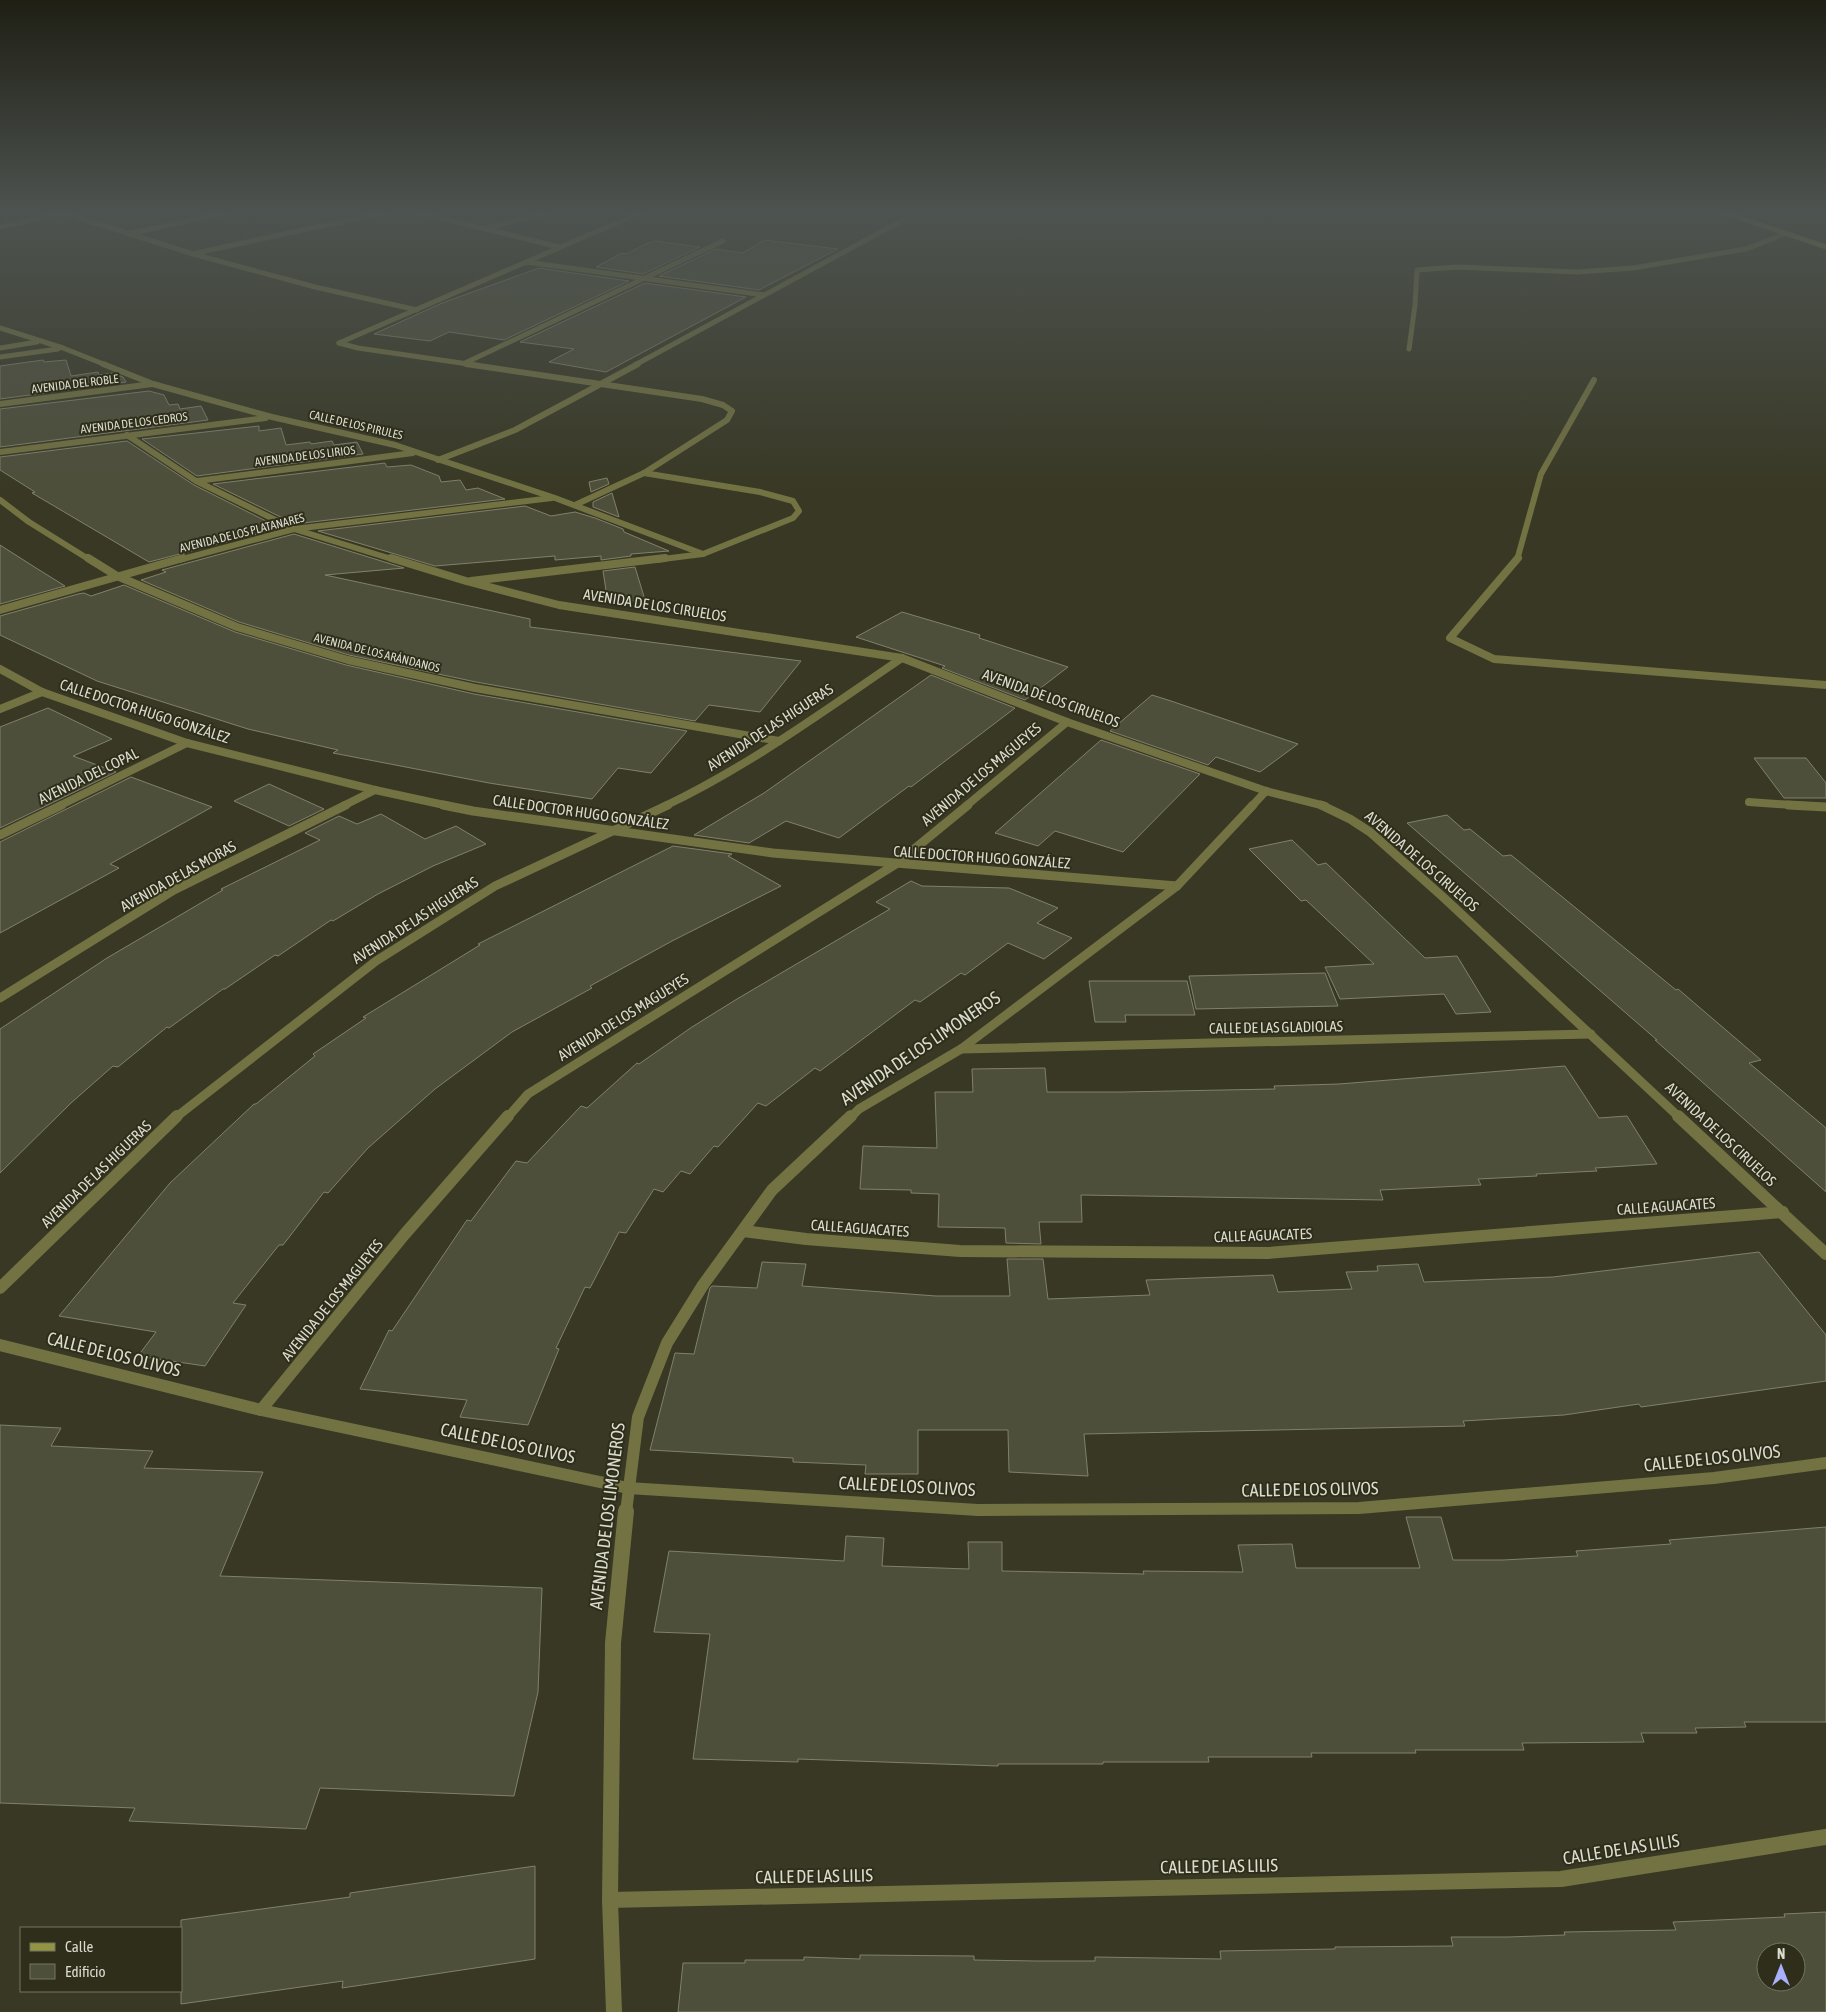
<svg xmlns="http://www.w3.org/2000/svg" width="1826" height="2012" viewBox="0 0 1826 2012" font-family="'Asap Condensed',sans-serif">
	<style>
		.building { fill: #4e4f3a; stroke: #81816b; fill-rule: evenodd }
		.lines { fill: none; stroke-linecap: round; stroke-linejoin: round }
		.lane-far1 { stroke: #727242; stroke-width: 6 }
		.lane { stroke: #727242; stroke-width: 8 }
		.street-far5 { stroke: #727242; stroke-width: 5 }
		.street-far4 { stroke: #727242; stroke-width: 6 }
		.street-far3 { stroke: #727242; stroke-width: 8 }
		.street-far2 { stroke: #727242; stroke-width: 9 }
		.street-far1 { stroke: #727242; stroke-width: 12 }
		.street { stroke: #727242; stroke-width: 16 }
		.secondary { stroke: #949243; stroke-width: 5 }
		.labels { text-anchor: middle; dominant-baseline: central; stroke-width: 4; stroke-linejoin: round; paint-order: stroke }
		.far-street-label { font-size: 12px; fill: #dbdccf; stroke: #2e2e1a }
		.street-label { font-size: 15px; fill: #dbdccf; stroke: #2e2e1a }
		.near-street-label { font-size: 18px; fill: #dbdccf; stroke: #2e2e1a }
	</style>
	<rect width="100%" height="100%" fill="#383824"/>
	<g class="building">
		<path d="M764 240 838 249 759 290 659 276 716 249 743 253Z"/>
		<path d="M655 241 700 247 643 274 596 267 622 253 627 254 645 244Z"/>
		<path d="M539 268 629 281 504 340 449 332 430 341 374 334 442 303Z"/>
		<path d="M645 283 746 297 606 372 549 362 574 349 520 342Z"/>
		<path d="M43 360 44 362 66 360 71 376 98 372 99 375 112 373 123 377 126 382 0 399V366Z"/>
		<path d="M149 391 164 395 169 405 178 404 180 409 201 406 208 420 0 447V409Z"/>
		<path d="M259 426V431L281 428 286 445 310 442 311 444 332 441 334 445 357 442 363 454 197 476 142 439Z"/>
		<path d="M127 441 194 485 280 528 149 562 32 493 35 492 0 470V457Z"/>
		<path d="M385 463 387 467 411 465 439 476 441 482 460 480 466 490 478 488 505 499 295 524 213 484Z"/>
		<path d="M607 478 609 484 591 492 589 482Z"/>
		<path d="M612 493 619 517 593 507V502Z"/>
		<path d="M525 506 551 516 575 512 595 518 623 529 624 532 669 551 631 554V556L601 560V556L555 560V556L435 566 318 531Z"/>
		<path d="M294 534 404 568 325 575 530 619V627L801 661 760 712 709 705 695 721 476 682 349 655 239 622 141 580 166 572 162 570Z"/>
		<path d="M0 545 36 568 65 586 0 604Z"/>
		<path d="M635 567 645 600 608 603 603 571Z"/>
		<path d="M124 585 235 632 346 665 474 694 687 731 651 773 618 768 592 799 489 783 333 753 338 750 248 729 97 681 0 635V616L78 594 84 593 91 596Z"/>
		<path d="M902 612 980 635 979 638 1068 667 1025 700 942 668 945 666 856 637Z"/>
		<path d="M931 675 1015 708 911 787 909 786 839 838 786 821 749 843 694 835 764 793Z"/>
		<path d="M1152 695 1171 701 1298 744 1260 772 1216 757 1208 765 1110 731Z"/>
		<path d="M48 708 112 739 73 756 116 772 0 828V727Z"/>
		<path d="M1101 740 1200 774 1123 852 1055 831 1038 846 995 833Z"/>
		<path d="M1754 758H1806L1826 783V798H1784Z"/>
		<path d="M131 777 212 807 110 864 119 868 0 933V842Z"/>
		<path d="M269 784 324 809 289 826 234 801Z"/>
		<path d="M381 814 425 839 456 826 486 844 433 866 378 894 333 921 331 920 278 956 275 955 225 989H223L169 1028 167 1027 118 1067 113 1066 71 1103 0 1173V1029L107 958 223 890 221 889 320 840 305 833 339 816 357 824Z"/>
		<path d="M1447 815 1464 830 1470 829 1503 856 1511 855 1676 990 1678 989 1761 1060 1749 1063 1826 1128V1192L1655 1040H1657L1407 823Z"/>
		<path d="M1292 840 1318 865 1326 863 1425 958 1457 956 1491 1012 1456 1014 1444 994 1340 999 1325 967 1374 964 1306 900 1301 901 1249 849Z"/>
		<path d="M673 846 732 854 728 856 781 886 672 941 590 986 592 988 512 1032 435 1089 368 1148 328 1193 324 1192 283 1245H279L233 1303 246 1305 205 1366 138 1356 156 1332 59 1316 170 1183 254 1104H256L315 1056 313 1054 366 1018 363 1017 480 945 478 944Z"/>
		<path d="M911 881 922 886 1009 888 1058 908 1037 923 1072 938 1044 959 1008 943 965 975 961 973 920 1002 915 1000 820 1071 815 1068 766 1106 758 1103 718 1147 714 1146 690 1174 681 1171 663 1192 654 1189 626 1233 619 1232 590 1288 585 1287 556 1348 559 1349 528 1425 460 1417 467 1400 360 1389 389 1330 392 1331 467 1220 471 1221 516 1161 527 1163 581 1106 587 1108 637 1063 639 1064 692 1027 737 999 890 909 876 902Z"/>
		<path d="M1325 973 1338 1006 1196 1009 1189 976Z"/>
		<path d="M1089 981H1187L1195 1015H1125L1126 1022H1095Z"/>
		<path d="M1565 1066 1599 1118 1627 1116 1657 1164 1595 1168 1597 1171 1536 1174 1537 1176 1478 1179 1481 1185 1380 1190 1383 1200 1081 1195 1082 1222H1039L1041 1244 1006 1243 1005 1228 938 1227 939 1194 911 1193V1190L860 1189 863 1146 937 1148 935 1092H973L972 1069 1045 1068 1047 1092H1122L1275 1089 1274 1086 1339 1084Z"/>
		<path d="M1759 1252 1826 1335V1381L1641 1407 1639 1404 1564 1415 1463 1421 1465 1426 1084 1434 1088 1476 1009 1472 1008 1430H918V1474H865L866 1465 793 1462V1458L650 1450 675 1353 694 1354 710 1288 712 1286 757 1288 762 1262 806 1264 802 1286 936 1296H1010L1007 1259H1043L1048 1299 1150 1295 1146 1280 1273 1275 1278 1292 1352 1289 1346 1272 1378 1271 1377 1266 1418 1264 1424 1282 1553 1277Z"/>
		<path d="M0 1425 61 1428 51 1446 153 1451 144 1468 263 1472 220 1576 542 1588 538 1692 514 1796 320 1788 306 1829 129 1821 135 1808 0 1803Z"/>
		<path d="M1406 1517H1441L1453 1560H1503L1578 1556 1576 1551 1671 1544 1669 1540 1826 1527V1722H1744L1746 1727 1695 1728 1697 1733H1641L1644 1742 1522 1743 1524 1750H1415L1416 1753H1311L1312 1757H1208L1209 1762H1103V1764H998V1766L798 1759V1762L693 1759 710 1634 654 1632 669 1551 844 1561 846 1536 884 1538 882 1566 969 1569 968 1542H1002V1571L1144 1574 1143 1571 1243 1572 1238 1545 1292 1544 1296 1568H1420Z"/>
		<path d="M535 1866V1959L342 1988 343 1981 181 2004V1920L350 1897V1893Z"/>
		<path d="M1826 1912V2012H678L683 1963H745V1960H804V1957L860 1959V1955L974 1956V1960L1037 1961H1095V1957L1221 1959 1220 1951 1335 1949V1947L1453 1946 1451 1937H1508L1565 1935 1564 1932 1676 1930 1673 1922 1785 1917 1784 1914ZM1766 1952H1796V1982H1766Z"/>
	</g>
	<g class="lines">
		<g class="lane-far1">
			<path d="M575 505 644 473"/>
			<path d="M1517 560 1541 474 1594 380"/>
		</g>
		<path class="lane" d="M1518 558 1450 638 1494 659 1826 685"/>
		<g class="street-far5">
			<path d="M58 211 193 254 315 287 417 310"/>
			<path d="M413 211 559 247"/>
			<path d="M0 227 65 212"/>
			<path d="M486 228 553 211"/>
			<path d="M128 234 232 211"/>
			<path d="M196 253 391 211"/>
			<path d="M526 262 764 295"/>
			<path d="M0 328 63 348 106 365"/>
			<path d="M339 343 358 348 475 365"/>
			<path d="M339 343 644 211"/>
			<path d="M0 348 37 342"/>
			<path d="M1409 349 1415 305 1417 270 1457 267 1577 272 1633 268 1746 249 1787 233"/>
			<path d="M0 357 58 349"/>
			<path d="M465 363 723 241"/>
			<path d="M635 365 903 220"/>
		</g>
		<g class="street-far4">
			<path d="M103 364 153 384 272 417 395 445 555 498 703 554"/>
			<path d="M466 364 702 399 723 405 732 411 727 420 644 473"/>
			<path d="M0 404 152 384"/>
			<path d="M127 435 196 481 294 529 395 560"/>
			<path d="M0 452 266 418"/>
			<path d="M438 460 515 430 638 364"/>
			<path d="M644 473 760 492 793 501 799 511 793 518 703 554 655 560"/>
			<path d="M197 481 413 453"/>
			<path d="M0 500 29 522 90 560"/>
			<path d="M179 560 294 529 552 498"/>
		</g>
		<g class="street-far3">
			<path d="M88 558 117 576 237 627 348 660 475 688 779 741"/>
			<path d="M391 558 466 581 559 605 902 658 1067 722 1266 791 1325 806"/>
			<path d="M471 581 665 558"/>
			<path d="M0 610 183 558"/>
			<path d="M0 669 42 692 187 743 375 790 449 806"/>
			<path d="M0 709 42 692"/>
			<path d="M1749 802 1807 806"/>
			<path d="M59 806 187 743"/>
			<path d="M343 806 375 790"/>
			<path d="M665 806C749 766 825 710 902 658"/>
			<path d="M966 806 1067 722"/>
			<path d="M1252 806 1266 791"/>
		</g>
		<g class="street-far2">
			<path d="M443 805 473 811 773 853 1177 886"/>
			<path d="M1321 805 1350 819 1370 832 1443 897 1680 1118"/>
			<path d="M1788 805 1826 807"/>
			<path d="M0 835 62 805"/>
			<path d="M0 998 174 890 346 805"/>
			<path d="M961 1049 1591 1034"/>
			<path d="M175 1118 376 961 495 886 668 805"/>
			<path d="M507 1118 528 1094 896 864 968 805"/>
			<path d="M850 1118 859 1109 961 1049 1177 886 1253 805"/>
		</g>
		<g class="street-far1">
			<path d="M1678 1116 1826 1254"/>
			<path d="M743 1231 806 1239 960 1251 1268 1253 1783 1212"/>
			<path d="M0 1288 177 1116"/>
			<path d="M0 1345 261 1410 628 1488 978 1510 1359 1508 1714 1478 1826 1463"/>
			<path d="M261 1410 404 1235 508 1116"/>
			<path d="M626 1512 638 1417 667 1343 703 1285 772 1190 851 1116"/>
		</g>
		<g class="street">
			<path d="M610 1900 1561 1879 1826 1837"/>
			<path d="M614 2012 610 1900 613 1643 626 1511"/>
		</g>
		<path class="secondary" d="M1720 211 1826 247"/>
	</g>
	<linearGradient id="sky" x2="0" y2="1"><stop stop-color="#1f1f14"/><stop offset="0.43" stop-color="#4d5350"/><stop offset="1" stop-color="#4d5350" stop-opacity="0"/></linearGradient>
	<rect width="1826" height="493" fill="url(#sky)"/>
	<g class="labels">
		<g class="far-street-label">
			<text transform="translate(75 384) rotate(-7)">AVENIDA DEL ROBLE</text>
			<text transform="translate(134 423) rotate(-7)">AVENIDA DE LOS CEDROS</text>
			<text transform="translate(356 425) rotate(13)">CALLE DE LOS PIRULES</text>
			<text transform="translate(305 456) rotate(-7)">AVENIDA DE LOS LIRIOS</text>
			<text transform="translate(242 533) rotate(-14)">AVENIDA DE LOS PLATANARES</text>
			<text transform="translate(377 653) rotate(14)">AVENIDA DE LOS ARÁNDANOS</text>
		</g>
		<g class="street-label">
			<text transform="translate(655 605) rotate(9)">AVENIDA DE LOS CIRUELOS</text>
			<text transform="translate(1051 698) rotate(20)">AVENIDA DE LOS CIRUELOS</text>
			<text transform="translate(145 711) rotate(18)">CALLE DOCTOR HUGO GONZÁLEZ</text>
			<text transform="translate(770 727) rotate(-33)">AVENIDA DE LAS HIGUERAS</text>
			<text transform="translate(981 774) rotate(-40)">AVENIDA DE LOS MAGUEYES</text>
			<text transform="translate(88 776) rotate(-26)">AVENIDA DEL COPAL</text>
			<text transform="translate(581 812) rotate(8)">CALLE DOCTOR HUGO GONZÁLEZ</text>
			<text transform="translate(982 857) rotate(4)">CALLE DOCTOR HUGO GONZÁLEZ</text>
			<text transform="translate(1422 861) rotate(41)">AVENIDA DE LOS CIRUELOS</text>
			<text transform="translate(178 876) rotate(-29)">AVENIDA DE LAS MORAS</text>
			<text transform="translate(415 920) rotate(-33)">AVENIDA DE LAS HIGUERAS</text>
			<text transform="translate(623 1017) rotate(-32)">AVENIDA DE LOS MAGUEYES</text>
			<text transform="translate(1276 1027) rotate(-1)">CALLE DE LAS GLADIOLAS</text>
			<text transform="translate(1721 1134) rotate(43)">AVENIDA DE LOS CIRUELOS</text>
			<text transform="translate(96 1174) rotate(-44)">AVENIDA DE LAS HIGUERAS</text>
			<text transform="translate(1666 1206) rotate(-4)">CALLE AGUACATES</text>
			<text transform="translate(860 1228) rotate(4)">CALLE AGUACATES</text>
			<text transform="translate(1263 1235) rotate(-2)">CALLE AGUACATES</text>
			<text transform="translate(332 1300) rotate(-51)">AVENIDA DE LOS MAGUEYES</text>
		</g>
		<g class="near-street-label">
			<text transform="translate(920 1048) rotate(-34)">AVENIDA DE LOS LIMONEROS</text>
			<text transform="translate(114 1354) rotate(14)">CALLE DE LOS OLIVOS</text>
			<text transform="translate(508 1443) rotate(12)">CALLE DE LOS OLIVOS</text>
			<text transform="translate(1712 1458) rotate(-6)">CALLE DE LOS OLIVOS</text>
			<text transform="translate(907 1486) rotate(3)">CALLE DE LOS OLIVOS</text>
			<text transform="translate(1310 1489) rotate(-1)">CALLE DE LOS OLIVOS</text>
			<text transform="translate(607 1516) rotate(-83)">AVENIDA DE LOS LIMONEROS</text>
			<text transform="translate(1621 1849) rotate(-9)">CALLE DE LAS LILIS</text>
			<text transform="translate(1219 1866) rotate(-1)">CALLE DE LAS LILIS</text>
			<text transform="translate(814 1876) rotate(-1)">CALLE DE LAS LILIS</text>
		</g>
	</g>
	<rect x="20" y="1927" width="162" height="65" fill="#2e2e1a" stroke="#737462"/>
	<rect x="30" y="1943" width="25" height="8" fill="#949243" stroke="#737462"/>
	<text x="65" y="1952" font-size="15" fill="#dbdccf">Calle</text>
	<rect x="30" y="1964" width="25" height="15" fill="#4e4f3a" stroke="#737462"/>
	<text x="65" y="1977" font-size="15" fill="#dbdccf">Edificio</text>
	<g transform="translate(1781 1967)"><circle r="24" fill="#2e2e1a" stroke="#737462"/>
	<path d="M0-4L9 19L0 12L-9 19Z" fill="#a9b0fc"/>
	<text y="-8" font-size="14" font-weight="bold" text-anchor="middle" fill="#dbdccf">N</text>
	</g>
</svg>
